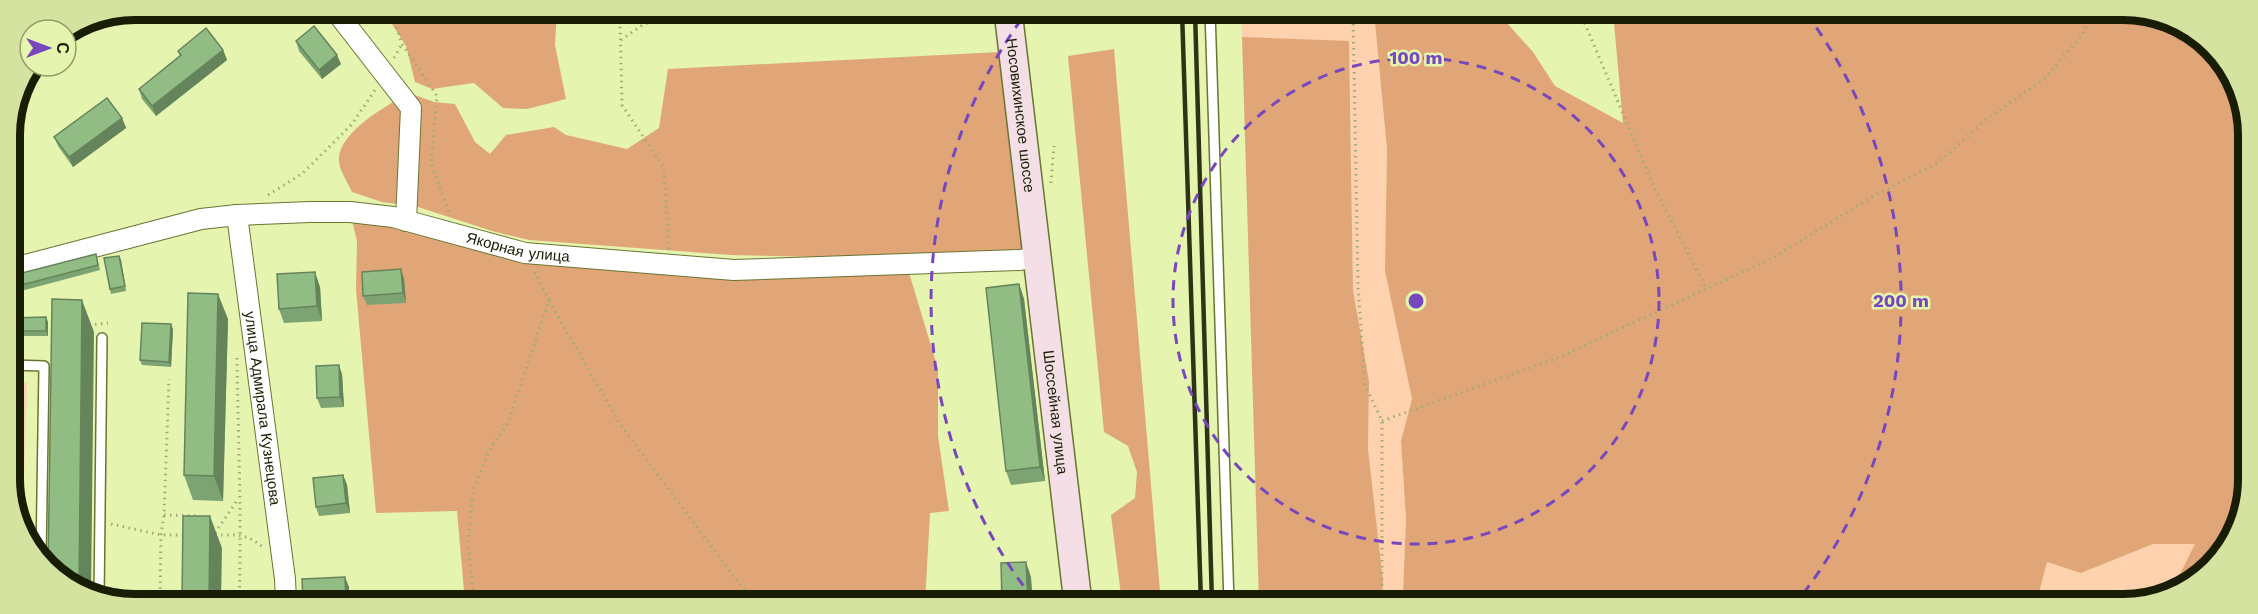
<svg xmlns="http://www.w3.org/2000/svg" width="2258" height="614" viewBox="0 0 2258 614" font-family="'Work Sans',sans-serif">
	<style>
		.green { fill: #fed1af }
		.forest { fill: #e1a678 }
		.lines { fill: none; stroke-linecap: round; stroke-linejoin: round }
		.lane-casing { stroke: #697533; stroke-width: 12 }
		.street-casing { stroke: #697533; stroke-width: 22 }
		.secondary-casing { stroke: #697533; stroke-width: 30 }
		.path { stroke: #a0ab74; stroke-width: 3; stroke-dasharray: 1.5 4.5; stroke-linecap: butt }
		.lane { stroke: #fff; stroke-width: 9 }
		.street { stroke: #fff; stroke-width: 20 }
		.secondary { stroke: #f4dfe6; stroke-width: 27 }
		.rail { stroke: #2d3314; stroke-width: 4.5 }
		.wall { fill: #7da372 }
		.shaded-wall { fill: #66845c }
		.building { fill: #91bd84; stroke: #66845c; stroke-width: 1.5 }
		.ring { fill: none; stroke: #7747be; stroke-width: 3; stroke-dasharray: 10 8 }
		.labels { text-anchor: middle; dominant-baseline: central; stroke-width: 5; stroke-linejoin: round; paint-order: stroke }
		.street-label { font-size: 15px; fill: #191d03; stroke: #e5f4ae }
		.rim { fill: none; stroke: #191d03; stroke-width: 8 }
		.centre { fill: #7747be; stroke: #e5f4ae; stroke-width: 3 }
		.ring-label { font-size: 18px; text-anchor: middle; font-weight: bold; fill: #7747be; stroke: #e5f4ae; stroke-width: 5; stroke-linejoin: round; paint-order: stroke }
	</style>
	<rect width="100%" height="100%" fill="#e5f4ae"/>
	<g class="green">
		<path d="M1241 11 1374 12 1387 149 1385 271 1412 399 1401 441 1406 519 1403 594 1411 603H1382L1383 581 1368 449 1369 381 1353 290 1349 42 1242 37Z"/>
		<path d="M11 382 27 383 24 481H11Z"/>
		<path d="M2153 544H2196L2180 574 2167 590 2131 605H2038L2037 600 2047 562 2081 573Z"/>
	</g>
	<g class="forest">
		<path d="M383 10H557L555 45 566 99 527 109 503 108 474 83 432 89 415 82 406 46Z"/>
		<path d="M1374 12H1497L1533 52 1555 86 1623 123 1613 12 2156 13 2218 51 2247 110 2245 512 2206 574 2167 590 2180 574 2195 544H2153L2081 573 2047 562 2037 600 2038 605 1411 603 1403 594 1406 519 1401 441 1412 399 1385 271 1387 149Z"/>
		<path d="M1242 37 1349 41 1353 290 1369 381 1368 449 1383 581 1382 603H1259Z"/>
		<path d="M1114 49 1161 603H1122L1111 515 1135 498 1137 472 1128 446 1104 432 1068 56Z"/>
		<path d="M999 52 1023 249 913 259 731 255 529 240 492 231 418 207 382 202 352 192C348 183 340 171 339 162 336 133 388 105 409 93L434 102 455 104 475 142 490 154 506 135 554 127 566 135 627 149 659 128 668 69Z"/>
		<path d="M350 212 458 236 671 266H907L938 369V436L949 511 930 513 925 602H465L457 511 376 513 356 289 357 241Z"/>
	</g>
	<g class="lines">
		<defs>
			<g id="lane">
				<path d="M1210 11 1229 603"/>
				<path d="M11 365 44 366 41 559"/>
				<path d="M99 599 102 338"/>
			</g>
			<g id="street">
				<path d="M334 9 411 108 406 221"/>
				<path id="s1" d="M237 215 285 579 286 601"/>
				<path id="s2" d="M10 269 201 219 237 215 310 212H350L393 217 525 253 734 270 1020 260 1036 257"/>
			</g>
			<g id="secondary">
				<path id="s3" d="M1008 11 1078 603"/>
			</g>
		</defs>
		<use href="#lane" class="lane-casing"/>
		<use href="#street" class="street-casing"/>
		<use href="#secondary" class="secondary-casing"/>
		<g class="path">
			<path d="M391 10 402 44 437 96 431 164 450 215"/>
			<path d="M615 10 620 20 622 105 664 168 669 249"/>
			<path d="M747 10 960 14 989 17"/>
			<path d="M1353 12 1358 286 1365 385 1382 421V603"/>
			<path d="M1580 12 1654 187 1706 288"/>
			<path d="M621 40 641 26 675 10"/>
			<path d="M394 58 402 44"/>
			<path d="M1051 183 1054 146"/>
			<path d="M268 195 303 173 352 124 375 90"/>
			<path d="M549 301 620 424 753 602"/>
			<path d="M89 325 108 323"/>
			<path d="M237 358C238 439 242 520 239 601"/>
			<path d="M1382 421 1557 358 1771 259 1872 197 1939 162 1989 117 2043 80 2083 34 2090 13"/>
			<path d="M14 509H24L30 512"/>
			<path d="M164 515 199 516 200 517"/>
			<path d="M111 524 161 535H184"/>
			<path d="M215 533 238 499"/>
			<path d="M215 535C238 535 246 533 264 548"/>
			<path d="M160 601 161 535 164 515 169 379"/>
			<path d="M474 602 468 542 473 490 491 447 508 423 549 300 535 272"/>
		</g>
		<use href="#lane" class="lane"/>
		<use href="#street" class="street"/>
		<use href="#secondary" class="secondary"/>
		<g class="rail">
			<path d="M1182 11 1201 603"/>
			<path d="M1195 11 1212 603"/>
		</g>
	</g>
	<g class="wall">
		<path d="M296 41 341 64 322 79 299 51Z"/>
		<path d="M223 50 227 60 156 116 142 99 139 89 180 56 178 51Z"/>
		<path d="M122 118 126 128 73 167 58 146 54 137Z"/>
		<path d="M96 254 100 270 10 294V276Z"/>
		<path d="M119 256 121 260 126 291 111 294 110 289Z"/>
		<path d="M404 279 406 303 367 305 363 296Z"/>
		<path d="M1019 284 1024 299 1045 481 1011 485 1006 471Z"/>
		<path d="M320 287 322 321 284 323 279 309Z"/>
		<path d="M10 318 48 322V336H10Z"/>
		<path d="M228 319 223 501 193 500 184 475Z"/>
		<path d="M173 329 171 367 142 365 140 360Z"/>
		<path d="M342 374 344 407 321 408 317 398Z"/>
		<path d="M343 475 347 485 350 513 319 516 316 507Z"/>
	</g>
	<g class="shaded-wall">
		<path d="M223 50 227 60 156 116 152 106Z"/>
		<path d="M337 55 341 64 322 79 319 70Z"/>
		<path d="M122 118 126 128 73 167 69 157Z"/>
		<path d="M119 256 121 260 126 291Z"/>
		<path d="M401 269 404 279 406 303 403 293Z"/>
		<path d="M315 272 320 287 322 321 317 306Z"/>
		<path d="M1019 284 1024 299 1045 481 1040 467Z"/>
		<path d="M218 294 228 319 223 501 214 476Z"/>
		<path d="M82 300 94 332 91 594 79 587Z"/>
		<path d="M46 317 48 322V336L46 331Z"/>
		<path d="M171 324 173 329 171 367 169 362Z"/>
		<path d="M339 365 342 374 344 407 340 397Z"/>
		<path d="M343 475 347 485 350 513 346 503Z"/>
		<path d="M210 516 222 548 221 601H209Z"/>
		<path d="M1026 562 1031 577 1033 603H1028Z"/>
		<path d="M345 577 349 587V601H346Z"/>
	</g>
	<g class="building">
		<path d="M314 26 337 55 319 70 296 41Z"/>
		<path d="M206 28 223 50 152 106 139 89 181 55 178 51Z"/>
		<path d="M107 98 122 118 69 157 54 137Z"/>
		<path d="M96 254 98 265 10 288V276Z"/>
		<path d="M119 256 125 286 110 289 104 258Z"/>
		<path d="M401 269 403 293 363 296 362 272Z"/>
		<path d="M315 272 317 306 279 309 277 274Z"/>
		<path d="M1019 284 1040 467 1006 471 986 288Z"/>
		<path d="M188 293 218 294 214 476 184 475Z"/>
		<path d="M52 299 82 300 79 587 48 570Z"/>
		<path d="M46 317V331H10V318Z"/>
		<path d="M142 323 171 324 169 362 140 360Z"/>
		<path d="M339 365 340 397 317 398 316 366Z"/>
		<path d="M343 475 346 503 316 507 313 478Z"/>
		<path d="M183 516H210L209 601H182Z"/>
		<path d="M1026 562 1028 603H1002L1001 563Z"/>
		<path d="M345 577 346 601H303L302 579Z"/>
	</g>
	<g class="ring">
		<circle cx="1416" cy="301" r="243"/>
		<path d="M1034 600A485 485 0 0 1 1026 13M1806 13A485 485 0 0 1 1796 603"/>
	</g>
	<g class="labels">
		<g class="street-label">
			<text stroke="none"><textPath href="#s3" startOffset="105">Носовихинское шоссе</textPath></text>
			<text stroke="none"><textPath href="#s2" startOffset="519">Якорная улица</textPath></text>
			<text stroke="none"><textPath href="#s1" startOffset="195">улица Адмирала Кузнецова</textPath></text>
			<text stroke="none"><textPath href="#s3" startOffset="404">Шоссейная улица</textPath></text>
		</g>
	</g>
	<path d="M0 0H2258V614H0ZM135 20H2123A115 115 0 0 1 2238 135V479A115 115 0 0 1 2123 594H135A115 115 0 0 1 20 479V135A115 115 0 0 1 135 20Z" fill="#d5e3a0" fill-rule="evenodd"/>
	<path class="rim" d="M135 20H2123A115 115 0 0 1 2238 135V479A115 115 0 0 1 2123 594H135A115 115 0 0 1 20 479V135A115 115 0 0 1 135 20Z"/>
	<circle cx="1416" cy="301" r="9" class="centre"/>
	<g class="ring-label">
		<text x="1416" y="64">100 m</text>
		<text x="1901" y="307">200 m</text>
	</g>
	<g transform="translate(48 48) rotate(90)"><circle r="28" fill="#e5f4ae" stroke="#939e6a" stroke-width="1.5"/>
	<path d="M0-4.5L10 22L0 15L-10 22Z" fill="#7747be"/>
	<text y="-9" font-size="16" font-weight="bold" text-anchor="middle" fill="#191d03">С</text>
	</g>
</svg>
